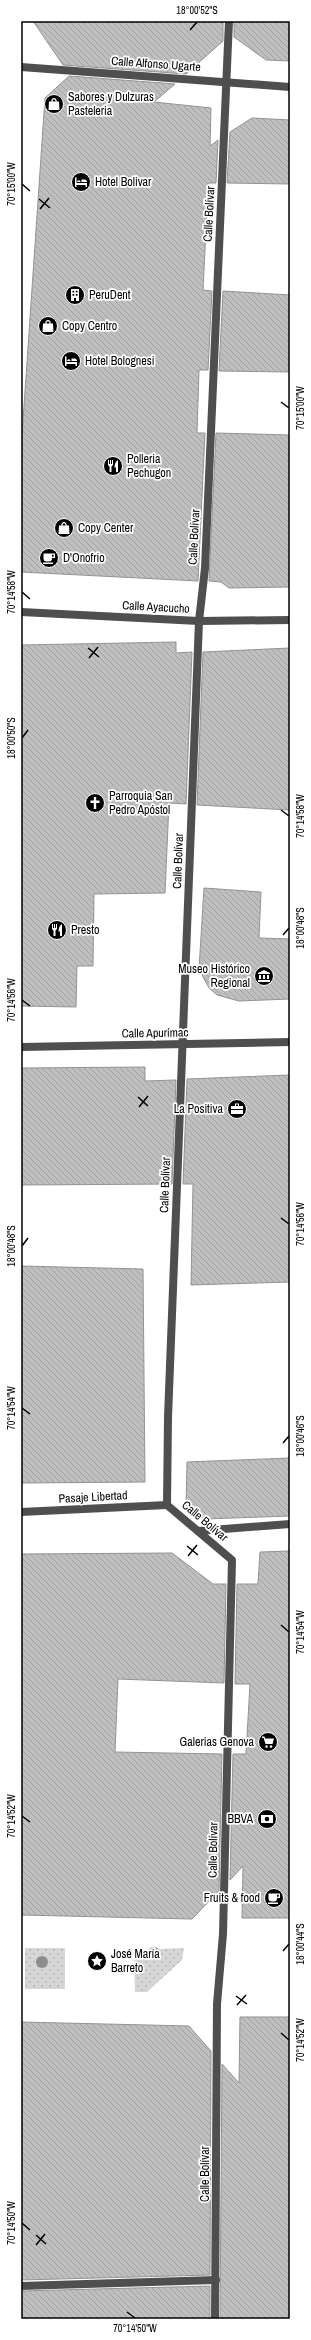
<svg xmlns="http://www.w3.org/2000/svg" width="311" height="2340" viewBox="0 0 311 2340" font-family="'Archivo Narrow',sans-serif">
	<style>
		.grass { fill: url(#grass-dots) }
		.building { fill: url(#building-back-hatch); stroke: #939393 }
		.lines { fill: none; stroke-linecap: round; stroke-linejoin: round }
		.street { stroke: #4f4f4f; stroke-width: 8 }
		.tree { fill: #8c8c8c }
		.ticks { fill: none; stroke: #000; stroke-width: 1.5 }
		.labels { text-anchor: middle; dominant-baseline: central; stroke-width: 3.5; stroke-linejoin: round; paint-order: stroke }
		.street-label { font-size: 12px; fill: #000; stroke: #fff }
		.poi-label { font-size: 12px; fill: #000; stroke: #fff; text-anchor: start }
		.neatline { fill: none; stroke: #000; stroke-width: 1.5 }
		.ticks-label { font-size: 10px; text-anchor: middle; fill: #000 }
	</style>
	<defs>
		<pattern id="grass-dots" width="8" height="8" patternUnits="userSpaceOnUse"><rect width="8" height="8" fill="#d6d6d6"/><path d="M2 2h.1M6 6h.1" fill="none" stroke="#b6b6b6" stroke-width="1.8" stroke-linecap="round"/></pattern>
		<pattern id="building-back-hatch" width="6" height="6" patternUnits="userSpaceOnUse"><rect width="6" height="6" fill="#bfbfbf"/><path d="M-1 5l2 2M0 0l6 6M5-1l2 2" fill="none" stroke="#a2a2a2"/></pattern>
	</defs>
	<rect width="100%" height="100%" fill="#fff"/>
	<g class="grass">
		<rect x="25" y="1948" width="40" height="41"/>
		<path d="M184 1948 182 1960 147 1992H135L134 1950Z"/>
	</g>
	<g class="building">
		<path d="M33 21H223V41L186 74 63 65Z"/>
		<path d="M234 21H290V61L266 60 234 37Z"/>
		<path d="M69 76 175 84 154 102 211 108 210 146 218 140 216 183H208L205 250 203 290 212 291 208 370H199L197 433H205L198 581 21 572V450L45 98Z"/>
		<path d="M252 118 290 120V184L227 183 230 132Z"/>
		<path d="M223 291 290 295V372L219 371Z"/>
		<path d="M216 433 290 435V587L229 588 221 582 209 581Z"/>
		<path d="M176 642V653L192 652 186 804 169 803 165 893 94 894 93 966H77L76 1007 21 1006V645Z"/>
		<path d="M290 648V810L197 805 203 652Z"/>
		<path d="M204 888 261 892 259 938 290 939V999L239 1001 217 995 209 988 199 969Z"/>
		<path d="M145 1067V1081L176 1080 172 1184 21 1185V1068Z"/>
		<path d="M290 1075V1282L191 1285 193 1184H183L187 1079Z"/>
		<path d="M21 1266 143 1269 145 1482 21 1483Z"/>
		<path d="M290 1458V1516L204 1519 186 1508 187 1462Z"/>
		<path d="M290 1551V1918H242L243 1866 230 1880 233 1754H246L250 1684H235L237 1584H258L260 1552Z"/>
		<path d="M172 1553 213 1584H226L224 1683 118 1679 115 1752 222 1754 219 1891 192 1919 21 1915V1554Z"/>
		<path d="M240 2017H290V2319H220L222 2064 239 2083Z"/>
		<path d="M21 2022 189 2026 211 2051 210 2275 21 2280Z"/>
		<path d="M210 2286V2319H21V2291Z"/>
	</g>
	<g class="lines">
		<g class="street">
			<path d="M21 67 290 87"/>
			<path d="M21 612 199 621 290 620"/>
			<path d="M21 1047 290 1042"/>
			<path d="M167 1505 168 1417 199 621 205 568 229 21"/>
			<path d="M167 1505 232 1560 223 1934 217 2004 215 2319"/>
			<path d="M21 1512 167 1505"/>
			<path d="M198 1531 290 1524"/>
			<path d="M21 2286 216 2280"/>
		</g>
	</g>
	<g class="tree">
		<circle cx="154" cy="1953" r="6"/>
		<circle cx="42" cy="1962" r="6"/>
	</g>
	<path class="ticks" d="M190 30 197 22M22 184 30 191M39 199 50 208M40 209 49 198M281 402 289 408M22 592 30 599M88 648 99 657M89 658 98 647M22 738 28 730M281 810 289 816M283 935 289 928M22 1000 30 1006M138 1097 148 1106M139 1107 148 1096M281 1218 289 1224M22 1246 28 1238M22 1408 30 1414M283 1443 289 1436M187 1546 198 1555M188 1556 197 1545M281 1625 289 1632M22 1816 30 1822M283 1951 289 1944M236 1996 247 2004M237 2005 246 1995M281 2033 289 2040M22 2223 30 2230M36 2235 46 2244M36 2245 45 2234M127 2312 135 2318"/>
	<defs>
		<symbol id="shop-disc" viewBox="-11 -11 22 22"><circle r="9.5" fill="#000" stroke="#fff"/><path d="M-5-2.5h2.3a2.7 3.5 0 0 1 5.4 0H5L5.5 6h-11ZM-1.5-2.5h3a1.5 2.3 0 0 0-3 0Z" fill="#fff"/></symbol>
		<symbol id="hotel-disc" viewBox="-11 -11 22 22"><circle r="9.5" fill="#000" stroke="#fff"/><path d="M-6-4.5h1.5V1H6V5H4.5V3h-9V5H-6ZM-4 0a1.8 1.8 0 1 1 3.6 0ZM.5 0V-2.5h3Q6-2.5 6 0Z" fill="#fff"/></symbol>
		<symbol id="building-disc" viewBox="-11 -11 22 22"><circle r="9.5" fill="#000" stroke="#fff"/><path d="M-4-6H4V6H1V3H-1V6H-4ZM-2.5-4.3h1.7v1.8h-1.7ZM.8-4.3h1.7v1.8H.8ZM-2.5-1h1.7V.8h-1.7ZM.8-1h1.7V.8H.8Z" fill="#fff"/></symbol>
		<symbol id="restaurant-disc" viewBox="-11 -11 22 22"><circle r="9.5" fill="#000" stroke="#fff"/><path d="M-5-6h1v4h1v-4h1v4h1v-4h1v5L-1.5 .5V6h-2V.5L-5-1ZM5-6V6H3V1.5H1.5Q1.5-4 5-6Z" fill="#fff"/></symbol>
		<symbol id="cafe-disc" viewBox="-11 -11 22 22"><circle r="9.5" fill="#000" stroke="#fff"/><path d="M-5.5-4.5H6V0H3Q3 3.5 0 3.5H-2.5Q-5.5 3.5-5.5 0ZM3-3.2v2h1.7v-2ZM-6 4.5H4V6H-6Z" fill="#fff"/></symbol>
		<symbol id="church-disc" viewBox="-11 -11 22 22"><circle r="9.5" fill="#000" stroke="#fff"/><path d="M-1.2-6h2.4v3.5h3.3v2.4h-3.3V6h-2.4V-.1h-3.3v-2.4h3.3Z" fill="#fff"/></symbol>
		<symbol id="museum-disc" viewBox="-11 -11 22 22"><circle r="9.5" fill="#000" stroke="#fff"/><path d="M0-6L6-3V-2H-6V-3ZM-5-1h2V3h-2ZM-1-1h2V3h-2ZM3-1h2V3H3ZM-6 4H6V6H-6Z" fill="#fff"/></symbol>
		<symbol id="office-disc" viewBox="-11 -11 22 22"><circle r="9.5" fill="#000" stroke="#fff"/><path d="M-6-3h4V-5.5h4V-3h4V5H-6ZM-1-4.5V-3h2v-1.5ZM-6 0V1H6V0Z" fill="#fff"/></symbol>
		<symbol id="supermarket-disc" viewBox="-11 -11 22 22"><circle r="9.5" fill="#000" stroke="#fff"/><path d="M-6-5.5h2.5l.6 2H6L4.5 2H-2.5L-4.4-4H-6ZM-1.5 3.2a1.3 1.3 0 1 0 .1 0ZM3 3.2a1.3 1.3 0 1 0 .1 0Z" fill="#fff"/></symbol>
		<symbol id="bank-disc" viewBox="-11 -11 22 22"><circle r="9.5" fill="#000" stroke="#fff"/><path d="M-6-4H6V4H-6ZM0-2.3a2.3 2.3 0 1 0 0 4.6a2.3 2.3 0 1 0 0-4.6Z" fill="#fff"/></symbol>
		<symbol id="sight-disc" viewBox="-11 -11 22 22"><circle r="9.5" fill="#000" stroke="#fff"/><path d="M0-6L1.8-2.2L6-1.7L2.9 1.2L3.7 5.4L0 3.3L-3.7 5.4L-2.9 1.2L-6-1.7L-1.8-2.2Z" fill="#fff"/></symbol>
	</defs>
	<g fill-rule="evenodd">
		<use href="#shop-disc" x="43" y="93" width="22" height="22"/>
		<use href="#hotel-disc" x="70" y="171" width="22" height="22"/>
		<use href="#building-disc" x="64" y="284" width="22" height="22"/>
		<use href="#shop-disc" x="37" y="315" width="22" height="22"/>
		<use href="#hotel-disc" x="60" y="350" width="22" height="22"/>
		<use href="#restaurant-disc" x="102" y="455" width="22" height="22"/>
		<use href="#shop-disc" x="53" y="517" width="22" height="22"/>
		<use href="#cafe-disc" x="38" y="547" width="22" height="22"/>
		<use href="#church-disc" x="84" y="792" width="22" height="22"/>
		<use href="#restaurant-disc" x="46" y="919" width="22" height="22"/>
		<use href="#museum-disc" x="253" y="965" width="22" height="22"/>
		<use href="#office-disc" x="226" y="1098" width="22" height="22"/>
		<use href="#supermarket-disc" x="257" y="1731" width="22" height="22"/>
		<use href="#bank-disc" x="256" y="1808" width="22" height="22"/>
		<use href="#cafe-disc" x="263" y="1887" width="22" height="22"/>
		<use href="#sight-disc" x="86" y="1950" width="22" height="22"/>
	</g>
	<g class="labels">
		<g class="street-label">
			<text transform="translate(156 64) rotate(4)">Calle Alfonso Ugarte</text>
			<text transform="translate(209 214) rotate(-87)">Calle Bolívar</text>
			<text transform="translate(194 537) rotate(-87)">Calle Bolívar</text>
			<text transform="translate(156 607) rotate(3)">Calle Ayacucho</text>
			<text transform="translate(178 861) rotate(-88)">Calle Bolívar</text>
			<text transform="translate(155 1033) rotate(-1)">Calle Apurímac</text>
			<text transform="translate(165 1185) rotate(-88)">Calle Bolívar</text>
			<text transform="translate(93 1497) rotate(-3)">Pasaje Libertad</text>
			<text transform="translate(205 1521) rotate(40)">Calle Bolívar</text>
			<text transform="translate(213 1850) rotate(-89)">Calle Bolívar</text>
			<text transform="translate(205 2174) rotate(-90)">Calle Bolívar</text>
		</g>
		<g class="poi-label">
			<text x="68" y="97">Sabores y Dulzuras<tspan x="68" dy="14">Pasteleria</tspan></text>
			<text x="95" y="182">Hotel Bolivar</text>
			<text x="89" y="295">PeruDent</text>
			<text x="62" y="326">Copy Centro</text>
			<text x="85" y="361">Hotel Bolognesi</text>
			<text x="127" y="459">Polleria<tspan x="127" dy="14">Pechugon</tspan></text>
			<text x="78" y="528">Copy Center</text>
			<text x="63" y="558">D'Onofrio</text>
			<text x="109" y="796">Parroquia San<tspan x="109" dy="14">Pedro Apóstol</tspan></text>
			<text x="71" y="930">Presto</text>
			<text x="250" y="969" text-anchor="end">Museo Histórico<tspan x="250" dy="14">Regional</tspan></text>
			<text x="223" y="1109" text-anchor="end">La Positiva</text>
			<text x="254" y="1742" text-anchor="end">Galerias Genova</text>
			<text x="253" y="1819" text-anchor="end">BBVA</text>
			<text x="260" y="1898" text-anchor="end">Fruits &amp; food</text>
			<text x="111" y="1954">José María<tspan x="111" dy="14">Barreto</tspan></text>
		</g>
	</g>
	<rect width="311" height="2340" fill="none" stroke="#ffffff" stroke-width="44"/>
	<rect x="22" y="22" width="267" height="2296" class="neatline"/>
	<g class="ticks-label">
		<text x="197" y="14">18°00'52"S</text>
		<text transform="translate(11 184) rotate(-90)" y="4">70°15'00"W</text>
		<text transform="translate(300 408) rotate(-90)" y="4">70°15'00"W</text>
		<text transform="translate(11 592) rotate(-90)" y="4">70°14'58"W</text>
		<text transform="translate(11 738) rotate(-90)" y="4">18°00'50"S</text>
		<text transform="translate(300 816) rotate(-90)" y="4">70°14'58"W</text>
		<text transform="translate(300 928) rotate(-90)" y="4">18°00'48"S</text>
		<text transform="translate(11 1000) rotate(-90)" y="4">70°14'56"W</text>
		<text transform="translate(300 1224) rotate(-90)" y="4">70°14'56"W</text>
		<text transform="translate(11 1246) rotate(-90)" y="4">18°00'48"S</text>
		<text transform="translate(11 1408) rotate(-90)" y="4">70°14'54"W</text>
		<text transform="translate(300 1436) rotate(-90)" y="4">18°00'46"S</text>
		<text transform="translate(300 1632) rotate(-90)" y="4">70°14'54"W</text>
		<text transform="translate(11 1816) rotate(-90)" y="4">70°14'52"W</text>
		<text transform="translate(300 1944) rotate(-90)" y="4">18°00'44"S</text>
		<text transform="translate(300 2040) rotate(-90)" y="4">70°14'52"W</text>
		<text transform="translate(11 2223) rotate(-90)" y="4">70°14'50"W</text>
		<text x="135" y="2332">70°14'50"W</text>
	</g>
</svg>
